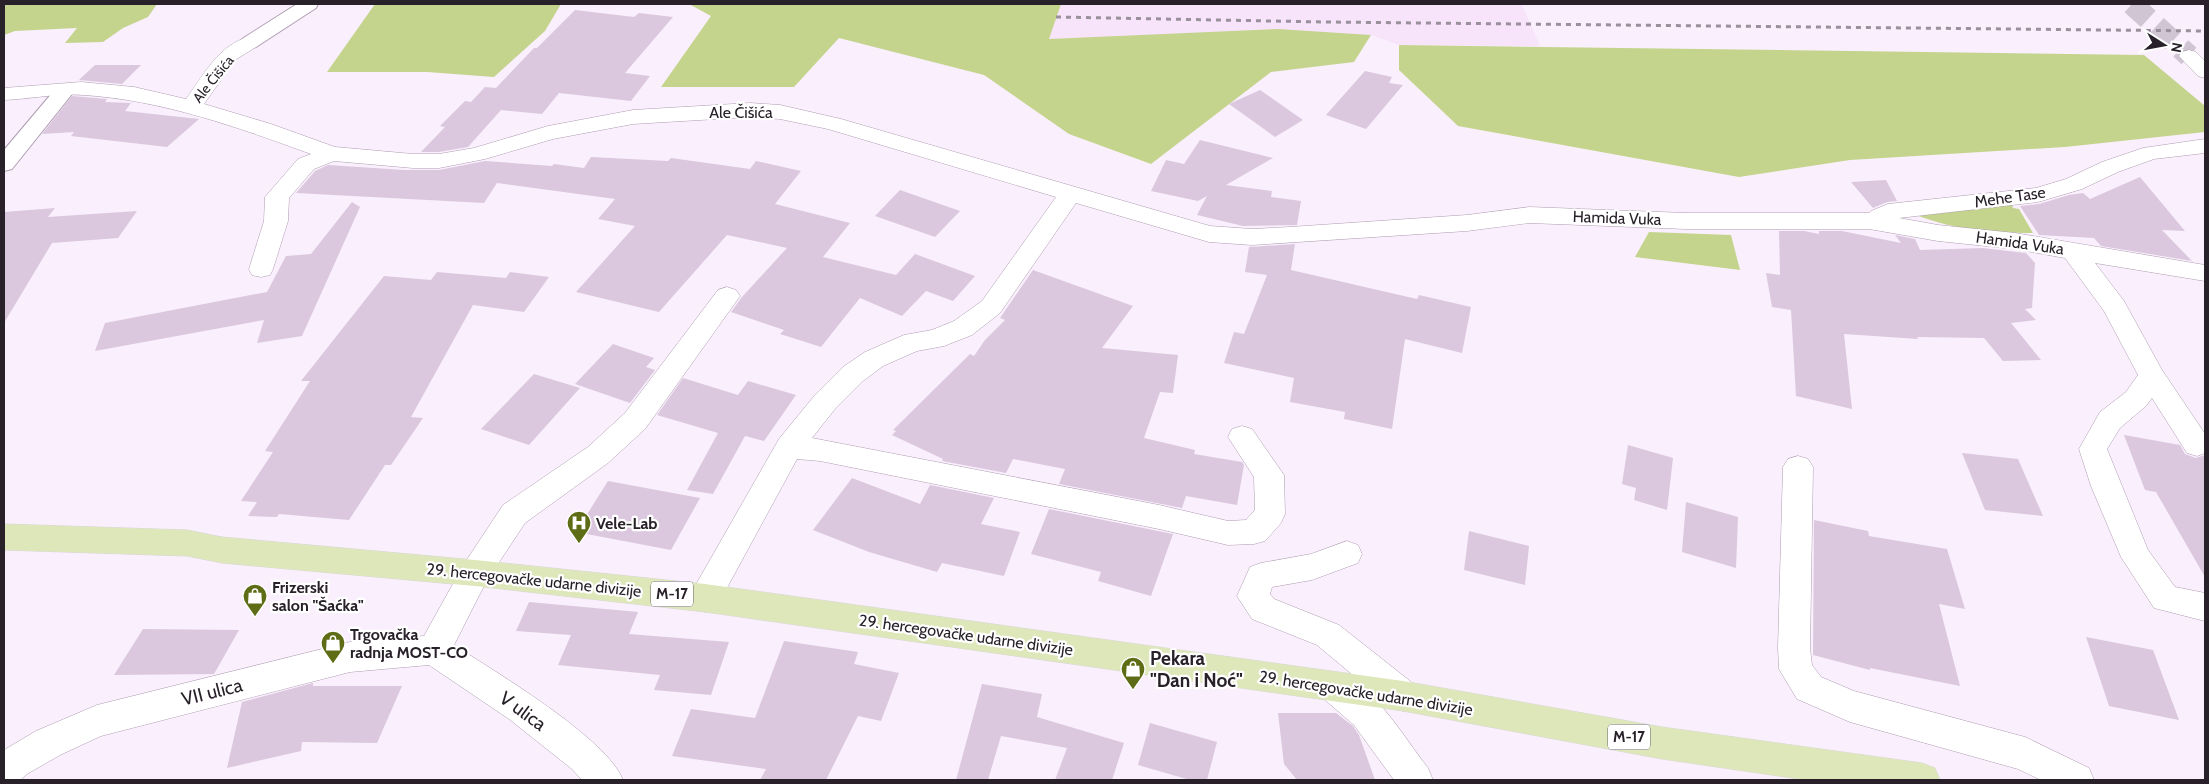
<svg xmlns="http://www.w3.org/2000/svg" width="2209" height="784" viewBox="0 0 2209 784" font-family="Cabin,sans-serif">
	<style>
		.built { fill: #f7e4fb }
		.green { fill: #c4d48d }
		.building { fill: #dbc8de }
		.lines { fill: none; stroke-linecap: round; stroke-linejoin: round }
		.minor-tunnel { stroke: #d0c6d3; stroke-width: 22; stroke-dasharray: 22 11; stroke-linecap: butt }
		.pedestrian-casing { stroke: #ae9cb1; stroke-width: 2 }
		.minor-casing { stroke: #ae9cb1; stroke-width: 1 }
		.primary-casing { stroke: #d8d7d8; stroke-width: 1 }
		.pedestrian { fill: #fff; fill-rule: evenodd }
		.minor { fill: #fff; fill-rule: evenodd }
		.primary { fill: #dde7b9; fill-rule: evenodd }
		.rail { stroke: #99909b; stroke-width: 3; stroke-dasharray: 5 5; stroke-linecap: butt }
		.labels { text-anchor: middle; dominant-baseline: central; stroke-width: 4.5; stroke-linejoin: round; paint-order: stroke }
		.far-street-label { font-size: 14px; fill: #282129; stroke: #fff }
		.shield { fill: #fff; stroke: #686469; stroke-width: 1 }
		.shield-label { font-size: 15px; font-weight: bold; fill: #282129 }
		.street-label { font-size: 16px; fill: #282129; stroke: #fff }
		.poi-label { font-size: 16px; font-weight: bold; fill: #282129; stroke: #fff; text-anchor: start }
		.near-poi-label { font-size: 19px; font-weight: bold; fill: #282129; stroke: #fff; text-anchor: start }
		.near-street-label { font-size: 19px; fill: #282129; stroke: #fff }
	</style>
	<rect width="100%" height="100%" fill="#faeffd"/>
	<path class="built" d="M1061 4H1522L1540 46 1399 45 1371 35 1048 39Z"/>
	<g class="green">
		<path d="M4 4H157L148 17 123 28 103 42 65 43 77 28 15 31 4 35Z"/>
		<path d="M375 4H561L545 31 494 77 427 72H327Z"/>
		<path d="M689 4H1061L1049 39 1278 29 1371 35 1354 62 1271 72 1151 164 1069 134 984 75 839 38 794 87H661L711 16Z"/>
		<path d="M1399 45 2144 55 2205 106V132L2065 147 1850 160 1739 177 1458 126 1399 70Z"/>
		<path d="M1998 203 2012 205 2013 208 2019 209 2033 233C1990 233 1956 230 1916 215L1950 208 1976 210Z"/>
		<path d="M1649 232 1731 235 1740 270 1635 257Z"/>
	</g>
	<g class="building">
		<path d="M575 10 634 17 639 13 673 17 625 73 650 76 631 101 559 93 542 114 501 110 468 147 439 152H421L445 127 440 126 465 101 471 102 485 87 496 88 534 48H537Z"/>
		<path d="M95 65H141L122 84 79 80Z"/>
		<path d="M1365 71 1392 77 1389 83 1403 85 1366 129 1326 115Z"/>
		<path d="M1260 90 1303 120 1275 137 1229 104Z"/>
		<path d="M72 96 107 99 105 102 131 103 125 111 199 119 167 147 71 136 74 132 42 134Z"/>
		<path d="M1200 140 1273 158 1226 185 1272 191 1271 197 1301 201 1297 225 1243 226 1197 215 1207 196 1198 201 1151 191 1166 160 1184 164Z"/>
		<path d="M591 157 668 161 671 158 750 169 756 161 801 171 775 204 850 223 823 257 896 275 915 254 975 276 953 301 926 291 902 316 860 298 821 347 780 334 784 330 731 312 742 297 787 248 727 235 659 312 576 292 635 226 598 219 615 199 497 183 484 203 296 193 315 171 328 165 404 170H439L485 161 552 166 554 164 584 168Z"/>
		<path d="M2140 177 2185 231 2162 230 2192 261 2101 246 2094 238 2039 235 2020 206 2039 204 2069 195 2083 193 2090 199Z"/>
		<path d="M1886 180 1897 201 1887 202 1873 208 1851 182Z"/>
		<path d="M900 190 960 211 935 237 875 216Z"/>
		<path d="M352 202 360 207 302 336 257 343 264 320 95 351 105 323 267 292 286 256 311 254Z"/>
		<path d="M55 208 48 217 137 211 118 238 52 243 4 323V212Z"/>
		<path d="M1779 231H1804L1819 234V231H1842L1901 243 1895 235 1915 239 1920 250 1983 248 2026 253 2035 263 2032 308 2025 309 2036 320 2011 323 2041 360 2003 361 1984 338 1917 337 1918 339 1844 334 1852 409 1796 396 1791 310 1772 307 1766 273 1780 275Z"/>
		<path d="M1295 244 1291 270 1417 299 1419 295 1471 307 1462 353 1405 339 1392 429 1344 419 1345 412 1290 402 1294 378 1224 363 1234 332 1244 334 1267 275 1245 272 1249 247Z"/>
		<path d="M1033 270 1133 306 1102 348 1178 355 1173 393 1160 392 1144 438 1195 450 1194 454 1242 462 1244 465 1237 505 1186 496 1182 508 1059 484 1065 469 1013 459 1006 473 942 461 943 459 892 435 896 431 893 430 970 354 974 356 985 340 1005 320 1000 318Z"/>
		<path d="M437 272 506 278 510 272 549 277 524 312 473 305 411 417 423 418 391 465H385L349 520 279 514 277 517 248 516 257 502 241 501 273 452 265 451 310 381H301L384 276 431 280Z"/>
		<path d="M613 344 654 358 646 367 655 370 630 403 575 384Z"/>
		<path d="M534 374 580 388 529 445 481 429Z"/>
		<path d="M683 378 738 395 748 381 796 395 764 441 745 436 713 494 687 490 718 433 657 415Z"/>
		<path d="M2124 435 2180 445 2185 454 2196 458 2205 455V577L2156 492 2145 490Z"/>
		<path d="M1628 445 1673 458 1667 510 1634 500 1636 488 1622 484Z"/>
		<path d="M1962 453 2018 459 2043 516 1985 510Z"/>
		<path d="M852 478 920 504 930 485 994 498 981 524 1020 532 1004 576 942 563 937 572 869 552 813 530Z"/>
		<path d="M608 481 700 498 671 550 576 532Z"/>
		<path d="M1686 502 1738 517 1736 568 1682 552Z"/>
		<path d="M1049 509 1173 534 1151 596 1098 581 1101 572 1031 554Z"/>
		<path d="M1814 520 1868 531 1869 536 1947 549 1965 609 1939 604 1960 686 1870 668V670L1813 655Z"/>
		<path d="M1469 531 1529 546 1525 585 1464 570Z"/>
		<path d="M529 602 638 612 629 634 729 642 711 695 654 690 660 675 558 665 571 635 516 631Z"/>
		<path d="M143 629 239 630 214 674 114 675Z"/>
		<path d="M2086 637 2153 650 2179 720 2109 706Z"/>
		<path d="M784 641 858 652 854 664 899 673 881 721 858 716 826 780H760L766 769 672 756 691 709 755 718Z"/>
		<path d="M313 683V686H402L377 743 302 742 301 751 227 768 242 702Z"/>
		<path d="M982 684 1042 694 1037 717 1124 743 1112 780H1055L1067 748 1001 736 988 780H956Z"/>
		<path d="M1278 713H1336L1353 726 1359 735 1375 780H1297L1284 764Z"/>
		<path d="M1150 723 1217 742 1207 780H1190L1138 765Z"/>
	</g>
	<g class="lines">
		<path class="minor-tunnel" d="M2132 4 2189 56"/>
		<defs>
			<g id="pedestrian">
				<path d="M297 4H318L316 8 256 47 249 49 242 47 239 43 242 39Z"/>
				<path d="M65 84 72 86 75 90 72 94 12 169 4 171V150L58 86Z"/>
			</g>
			<g id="minor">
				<path d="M249 37 256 39 259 43 256 47 235 60 204 104 271 124 335 147 413 154H439L474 148 548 126 633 110 750 103 780 105 841 119 1210 226 1252 229 1290 227 1467 215 1529 207 1686 213H1869L1871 211 1888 204 2036 188 2066 179 2102 162 2143 148 2205 139V153L2154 159 2118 172 2082 189 2038 202 1899 218 1938 225 2015 233 2205 265V281L2095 263 2124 301 2162 370 2205 434V453L2197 456 2187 453 2152 398 2146 406 2120 428 2107 449 2148 550 2175 587 2205 593V621L2154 608 2121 557 2091 486 2079 449 2100 412 2126 392 2138 375 2104 311 2065 258 2015 249 1938 241 1869 229H1686L1529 223 1467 231 1252 245 1209 242 1076 203 1000 313 972 335 944 346 917 351 883 366 863 381 835 409 812 438 1159 505 1228 521 1246 520 1255 510 1254 477 1228 437 1232 429 1242 426 1252 429 1284 475 1285 514 1281 523 1265 541 1254 544 1228 545 1159 529 820 461 797 459 716 608 705 612 694 608 689 598 694 588 779 439 815 395 843 367 865 352 904 335 932 330 954 321 982 301 1056 197 828 129 780 119 750 117 633 124 553 139 485 159 439 168H413L334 161 314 169 289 198 288 221 273 269 270 275 261 277 252 275 249 269 264 221 265 197 298 159 311 154C237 127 162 100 83 95 57 93 30 99 4 100V88L81 82 134 87 186 99C203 76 219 44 249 37Z"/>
				<path d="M2189 50 2196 52 2205 61V78L2198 76 2179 56 2182 52Z"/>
				<path d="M727 287 736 290 740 296 645 429 608 463 525 523 486 582 454 645C494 671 607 738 623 780H582L572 769 509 719 429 665 350 672 101 736 60 755 27 774 20 780H4V750L36 731 97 705 350 642 424 636 464 564 503 505 588 447 625 413 718 290Z"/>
				<path d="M1798 456 1808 459 1813 467 1810 648 1812 665 1821 677 1854 691 2025 737 2089 768 2094 780H2041L2018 769 1850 722 1797 699 1779 669 1778 648 1783 467 1788 459Z"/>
				<path d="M1347 541 1358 545 1362 554 1358 563 1312 580 1272 587 1270 594 1274 599 1339 625 1415 685 1420 696 1415 707 1403 711 1391 707 1317 645 1252 619 1237 596 1250 567 1261 563 1311 554Z"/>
				<path d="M1336 673C1377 688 1402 735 1428 768L1433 780H1394L1354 725 1324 699 1319 688 1324 677Z"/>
			</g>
			<path id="primary" d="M4 524 187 530 222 537 475 560 705 584 1403 681 1662 727 1922 763 1935 768 1940 780H1806L1662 759 1403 711 705 612 475 586 222 563 187 556 4 550Z"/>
		</defs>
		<use href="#pedestrian" class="pedestrian-casing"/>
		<use href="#minor" class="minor-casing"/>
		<use href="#primary" class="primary-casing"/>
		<use href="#pedestrian" class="pedestrian"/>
		<use href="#minor" class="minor"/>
		<use href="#primary" class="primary"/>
		<path class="rail" d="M1056 17 1325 22 2205 31"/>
	</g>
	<defs>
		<symbol id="hospital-pin" viewBox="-11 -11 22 30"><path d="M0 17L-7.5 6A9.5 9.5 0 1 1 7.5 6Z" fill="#5e6c16" stroke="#fff"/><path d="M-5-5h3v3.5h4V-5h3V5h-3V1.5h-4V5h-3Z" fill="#fff"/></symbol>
		<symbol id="shop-pin" viewBox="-11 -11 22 30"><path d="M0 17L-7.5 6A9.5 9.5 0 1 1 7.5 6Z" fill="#5e6c16" stroke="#fff"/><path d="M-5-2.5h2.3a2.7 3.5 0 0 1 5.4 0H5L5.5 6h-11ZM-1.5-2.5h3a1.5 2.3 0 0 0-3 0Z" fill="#fff"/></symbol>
	</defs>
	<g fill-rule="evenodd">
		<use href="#hospital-pin" x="565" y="509" width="28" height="38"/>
		<use href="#shop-pin" x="241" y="582" width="28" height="38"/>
		<use href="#shop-pin" x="319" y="629" width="28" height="38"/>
		<use href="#shop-pin" x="1119" y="655" width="28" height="38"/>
	</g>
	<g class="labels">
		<g class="far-street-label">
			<text transform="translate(213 79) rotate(-51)">Ale Čišića</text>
		</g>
		<g class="shield">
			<rect x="651" y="581.5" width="42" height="25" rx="4"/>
			<rect x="1608" y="724.5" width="42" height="25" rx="4"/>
		</g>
		<g class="shield-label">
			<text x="672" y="594">M-17</text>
			<text x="1629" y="737">M-17</text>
		</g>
		<g class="street-label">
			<text x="741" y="112">Ale Čišića</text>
			<text transform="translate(2010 197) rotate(-8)">Mehe Tase</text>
			<text transform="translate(1617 218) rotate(2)">Hamida Vuka</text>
			<text transform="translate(2020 243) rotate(8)">Hamida Vuka</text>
			<text transform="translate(534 580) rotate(6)">29. hercegovačke udarne divizije</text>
			<text transform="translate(966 635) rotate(8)">29. hercegovačke udarne divizije</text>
			<text transform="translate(1366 693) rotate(9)">29. hercegovačke udarne divizije</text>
		</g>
		<g class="poi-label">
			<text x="596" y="523">Vele-Lab</text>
			<text x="272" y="587">Frizerski<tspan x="272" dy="18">salon "Šaćka"</tspan></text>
			<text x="350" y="634">Trgovačka<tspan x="350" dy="18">radnja MOST-CO</tspan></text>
		</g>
		<g class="near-poi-label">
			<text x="1150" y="658">Pekara<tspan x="1150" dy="22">"Dan i Noć"</tspan></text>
		</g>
		<g class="near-street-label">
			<text transform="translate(212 692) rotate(-14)">VII ulica</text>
			<text transform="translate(523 711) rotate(36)">V ulica</text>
		</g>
	</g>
	<rect width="2209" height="784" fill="none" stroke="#282129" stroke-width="10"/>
	<g transform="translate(2164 45) rotate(101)" stroke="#ffffff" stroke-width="4" paint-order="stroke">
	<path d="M0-4L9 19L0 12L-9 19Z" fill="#282129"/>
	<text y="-8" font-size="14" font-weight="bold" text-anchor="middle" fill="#282129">N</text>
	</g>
</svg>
